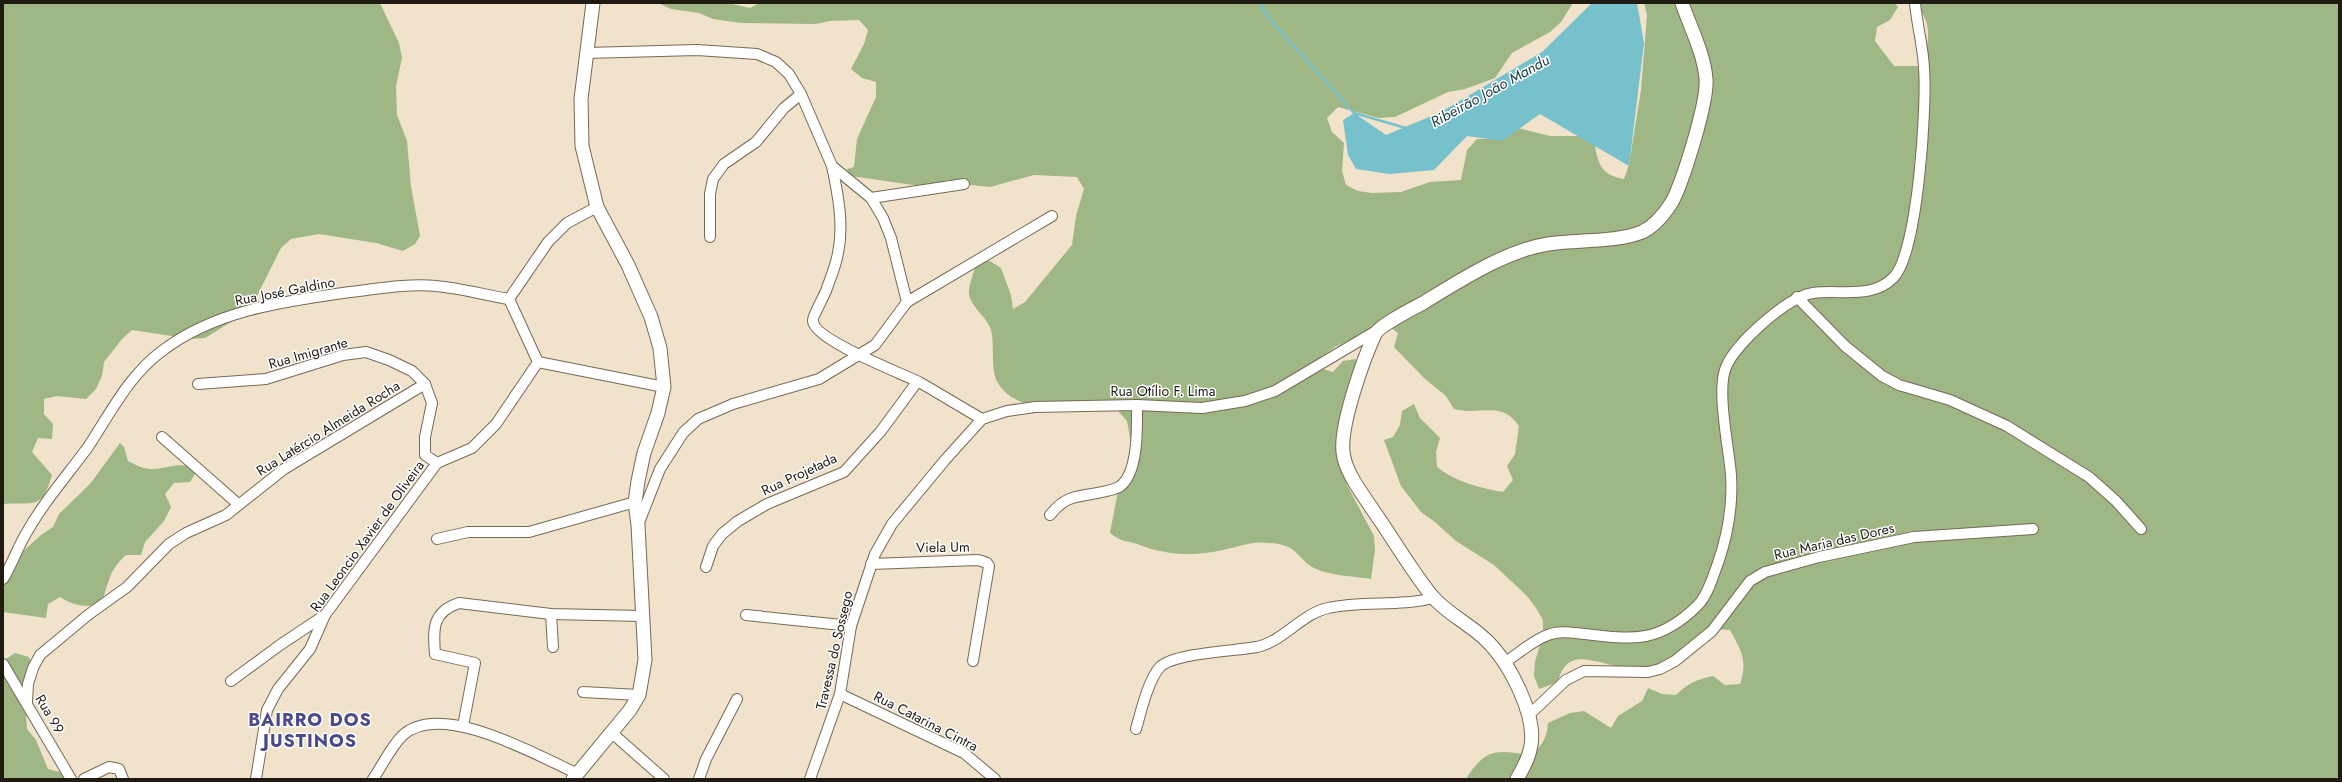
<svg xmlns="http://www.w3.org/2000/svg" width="2342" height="782" viewBox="0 0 2342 782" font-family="Jost,sans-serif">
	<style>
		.forest { fill: #9eb784 }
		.water { fill: #76c1cb }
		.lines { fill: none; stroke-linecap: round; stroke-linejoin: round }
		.stream { stroke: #76c1cb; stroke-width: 2.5 }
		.minor-casing { stroke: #766956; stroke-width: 12 }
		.tertiary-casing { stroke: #766956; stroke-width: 15 }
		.minor { stroke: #fff; stroke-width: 10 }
		.tertiary { stroke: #fff; stroke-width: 13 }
		.labels { text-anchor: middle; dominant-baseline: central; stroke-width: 3; stroke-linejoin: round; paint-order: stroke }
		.street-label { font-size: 14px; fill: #1f1a12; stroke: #fff }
		.water-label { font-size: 15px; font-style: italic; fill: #153a3f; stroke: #fff }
		.district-label { font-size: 18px; font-weight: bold; letter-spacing: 1px; fill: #4b4b89; stroke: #fff }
	</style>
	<rect width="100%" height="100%" fill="#f1e2cc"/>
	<g class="forest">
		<path d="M3 3H380L399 43 402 58 396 86 397 115 407 141 411 186 420 236 415 244 403 251 376 243 319 234 291 239 281 248 254 302 231 322 205 338 191 339 132 330 122 339 104 362 102 376 96 389 86 399 57 396 44 399V414L53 424 52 439 38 438 32 452 52 475C41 512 34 501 3 504Z"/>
		<path d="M658 3H728L750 8 759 3H1573L1561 22 1550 32 1512 53 1495 78 1465 89 1448 92 1395 117 1379 118 1338 107 1327 118 1332 132 1344 143 1342 171 1346 185 1358 191 1372 193 1401 192 1430 182 1461 180 1467 150 1477 139H1492L1518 128 1550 136H1579L1594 140C1598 162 1599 175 1624 179L1629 165 1641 90 1647 15 1644 3H1895L1898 7 1890 20 1877 27 1875 41 1894 66H1923C1926 53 1930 38 1927 24 1925 16 1920 12 1920 3H2339V779H1466C1486 747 1497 750 1531 755 1542 746 1547 738 1548 723L1570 713 1584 711 1611 728 1618 716 1642 701 1648 688 1662 694 1676 695C1687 684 1697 679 1713 676L1725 685 1740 684C1748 661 1741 650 1730 630L1715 629 1658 672C1644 670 1628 670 1615 666 1589 660 1566 649 1558 682L1539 689 1534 676 1535 662 1543 634V620L1536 608 1527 596 1494 565 1456 541 1435 522 1421 512 1401 486 1384 440 1393 437 1400 425 1402 411 1414 404 1420 418 1440 438 1436 452 1437 467C1456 482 1480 488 1503 492L1513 480 1507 466 1515 454 1519 426C1501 400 1482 416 1454 409L1446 396 1424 378 1394 347 1398 333 1386 324 1335 347 1324 355 1319 368 1333 372 1343 361 1356 359 1346 468 1347 485 1374 536 1375 550 1371 579C1353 576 1331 576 1314 568 1305 564 1301 556 1293 550 1287 545 1276 543 1267 543 1252 541 1238 547 1223 550 1193 557 1165 555 1137 544 1124 540 1122 542 1110 533L1118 491 1128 478 1132 449 1127 421 1118 411C1084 406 1018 418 998 383 990 370 995 346 991 330 987 316 967 305 969 290 970 282 974 272 976 264L990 261 1001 268 1011 295 1013 309 1025 302 1072 245 1076 216 1084 189 1077 177 1034 175 990 187 962 184 948 180 934 185 920 186 851 176 847 169 854 167 857 139 876 97V82L862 78 851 69 864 44 868 30 859 20 830 21 815 24 741 23 713 19 699 13 671 9Z"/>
		<path d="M120 443 124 447 128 461C136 465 145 470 155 469 174 467 179 461 197 470L190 482 174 483 165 494 171 507 164 521 145 542 141 555H126C107 572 110 583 100 605 85 607 74 606 60 597L48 604 46 618 3 612V563L9 564 41 535 53 527 59 514 90 484Z"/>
		<path d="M15 653 29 657 33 671 26 715 27 729 36 740 48 769 64 773V779H3V661Z"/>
	</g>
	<path class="water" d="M1592 3H1637L1644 43 1629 166 1540 114 1502 141 1467 136 1434 170 1390 174 1356 169 1348 155 1343 120 1354 113 1386 135 1441 112 1542 52Z"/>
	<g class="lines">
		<path class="stream" d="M1259 3 1272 22 1354 113 1406 128"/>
		<defs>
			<g id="minor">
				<path d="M586 53 697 50 757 54 776 62 789 74 801 94 832 166 871 198 883 218 891 238 907 302 875 345 819 379 733 404 698 419 683 433 660 469 638 525"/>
				<path d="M832 166C838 194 844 225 838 253 836 265 831 277 827 288 825 295 812 317 813 321 814 340 901 373 919 382 940 394 961 407 982 419"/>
				<path d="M871 198 964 184"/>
				<path d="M710 237V194L713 179 724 164 756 142 784 108 801 94"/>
				<path d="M1797 297 1845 346 1882 376 1899 385 1950 400 2007 426 2089 477 2116 501 2141 529"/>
				<path d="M907 302 1052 216"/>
				<path d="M538 362 509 299 548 242 567 223 597 207"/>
				<path d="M538 362 664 387"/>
				<path d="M198 384 266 379 343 355 366 352 389 360 412 371 425 384 432 403 425 437V455L437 463"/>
				<path d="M162 437 238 504"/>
				<path d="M1050 515C1063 499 1071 497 1092 494 1101 492 1111 491 1119 487 1139 474 1137 426 1137 405"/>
				<path d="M437 539 468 532H529L635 502"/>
				<path d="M871 564 978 560 987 563 989 566 973 661"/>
				<path d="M706 567 713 546 722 534 738 521 767 504 844 472 881 431 917 382"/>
				<path d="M3 579C11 566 16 552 23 539 41 505 66 477 88 447 110 414 129 375 162 351 215 310 286 301 350 292 376 289 410 283 436 286 460 288 485 295 509 299"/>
				<path d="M551 614 553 647"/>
				<path d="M746 615 851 626"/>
				<path d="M1504 663C1518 654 1533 640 1548 635 1559 630 1573 633 1585 634 1634 640 1660 643 1698 605 1708 595 1713 576 1718 563 1728 534 1733 506 1731 475 1729 448 1716 390 1726 367 1736 343 1787 297 1813 293 1841 289 1872 300 1894 277 1918 251 1927 106 1924 68 1923 46 1917 25 1915 3"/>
				<path d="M3 664 71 779"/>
				<path d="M231 681 280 645 325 615"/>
				<path d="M583 692 639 695"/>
				<path d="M840 694 964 753 995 779"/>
				<path d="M27 702 28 684 33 668 40 655 88 615 127 587 169 544 186 533 226 515 284 469 425 384"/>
				<path d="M1530 714 1566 680 1584 671 1648 672 1660 669 1675 661 1712 631 1750 581 1765 572 1819 557 1914 537 2033 529"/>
				<path d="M463 726 475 663 435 654C433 629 432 612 459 603L551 614 642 616"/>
				<path d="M1136 729C1141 712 1148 680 1160 667 1173 653 1236 651 1257 647 1284 641 1301 614 1328 608 1363 600 1399 607 1433 598"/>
				<path d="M612 733 664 779"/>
				<path d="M84 779 109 767 119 769 123 779"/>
				<path d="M256 779 267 710 278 689 310 649 325 615 437 463 472 448 496 424 538 362"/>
				<path d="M373 779C382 766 391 747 402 736 440 699 538 756 578 774"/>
				<path d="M699 779 706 759 737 699"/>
				<path d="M810 779 840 694 851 626 875 554 892 524 945 460 982 419 1007 411 1035 407 1137 405 1202 408 1245 401 1275 391 1376 331"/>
			</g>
			<g id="tertiary">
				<path d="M573 779 630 710 639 695 645 660 638 525 635 502 638 481 644 453 658 413 664 387 660 348 651 317 628 265 597 207 582 146 581 99 593 3"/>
				<path d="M1517 779C1522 770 1528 760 1530 750 1539 718 1509 662 1486 640 1470 624 1447 614 1432 596 1411 570 1394 540 1375 513 1364 496 1345 473 1343 452 1340 425 1363 360 1375 334 1380 325 1412 309 1423 303 1459 281 1505 251 1548 244 1577 239 1615 243 1642 232 1655 226 1665 213 1672 202 1683 181 1708 102 1706 79 1704 53 1690 27 1682 3"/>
			</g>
		</defs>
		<use href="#minor" class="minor-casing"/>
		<use href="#tertiary" class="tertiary-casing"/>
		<use href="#minor" class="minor"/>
		<use href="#tertiary" class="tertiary"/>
	</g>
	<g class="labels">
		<g class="street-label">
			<text transform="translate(285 291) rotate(-11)">Rua José Galdino</text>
			<text transform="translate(308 353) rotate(-16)">Rua Imigrante</text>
			<text x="1163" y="391">Rua Otílio F. Lima</text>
			<text transform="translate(328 428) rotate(-32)">Rua Latércio Almeida Rocha</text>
			<text transform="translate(799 474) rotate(-25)">Rua Projetada</text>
			<text transform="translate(367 536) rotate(-54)">Rua Leoncio Xavier de Oliveira</text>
			<text transform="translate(1834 541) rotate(-13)">Rua Maria das Dores</text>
			<text transform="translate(943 547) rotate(-1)">Viela Um</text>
			<text transform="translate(834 650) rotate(-77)">Travessa do Sossego</text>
			<text transform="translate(50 714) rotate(60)">Rua 99</text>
			<text transform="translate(926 721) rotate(27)">Rua Catarina Cintra</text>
		</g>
		<g class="water-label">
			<text transform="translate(1490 91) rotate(-29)">Ribeirão João Mandu</text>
		</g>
		<g class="district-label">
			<text x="310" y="720">BAIRRO DOS<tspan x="310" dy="21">JUSTINOS</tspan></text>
		</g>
	</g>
	<rect width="2342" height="782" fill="none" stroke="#1f1a12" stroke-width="8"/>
</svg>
